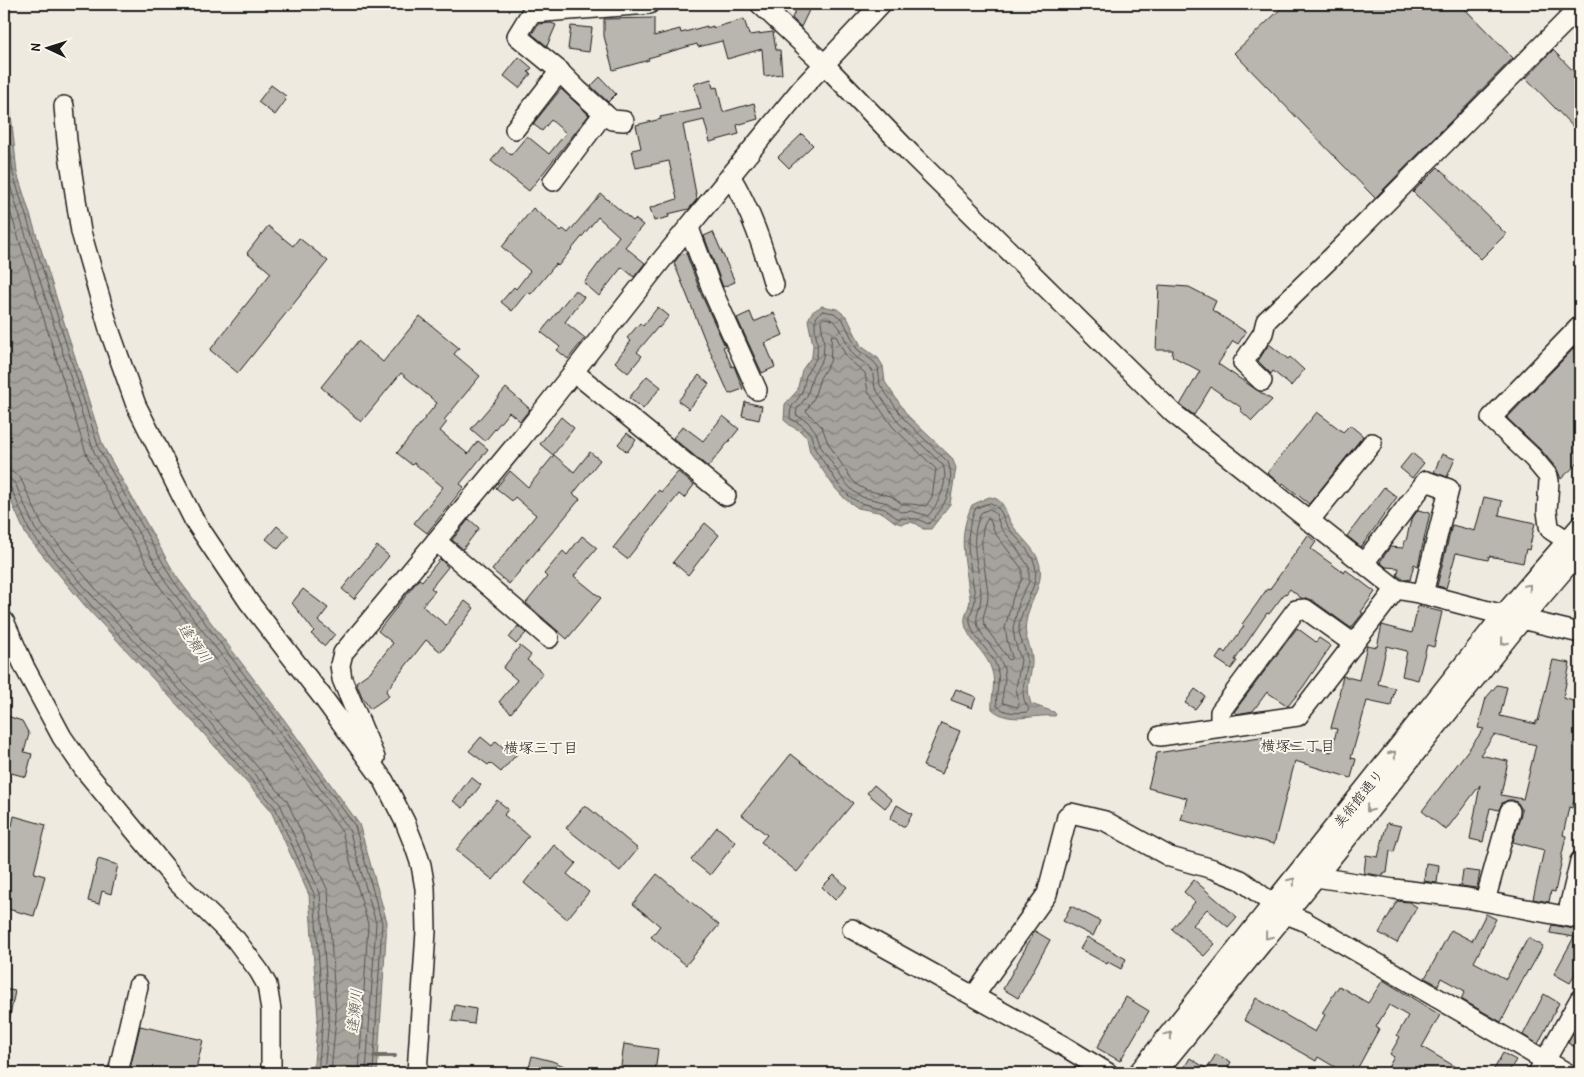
<svg xmlns="http://www.w3.org/2000/svg" width="1584" height="1077" viewBox="0 0 1584 1077" font-family="'Patrick Hand','Klee One',sans-serif">
	<style>
		.water { fill: url(#water-waves); stroke: #6f6d69 }
		.lines { fill: none; stroke-linecap: round; stroke-linejoin: round }
		.shore { stroke: #535250; stroke-width: 1 }
		.stream { stroke: #6f6d69; stroke-width: 4 }
		.building { fill: #b9b6af; stroke: #1c1c1c; fill-rule: evenodd }
		.minor-casing { stroke: #1c1c1c; stroke-width: 22 }
		.minor { stroke: #fbf7ec; stroke-width: 19 }
		.oneway { stroke: #97948e }
		.labels { text-anchor: middle; dominant-baseline: central; stroke-width: 4; stroke-linejoin: round; paint-order: stroke }
		.street-label { font-size: 14px; fill: #1c1c1c; stroke: #fbf7ec }
		.water-label { font-size: 15px; font-style: italic; fill: #5a5956; stroke: #fbf7ec }
		.neighbourhood-label { font-size: 15px; fill: #1c1c1c; stroke: #fbf7ec }
	</style>
	<defs>
		<pattern id="water-waves" width="16" height="10" patternUnits="userSpaceOnUse" patternTransform="scale(1.25)"><rect width="16" height="10" fill="#a6a39d"/><path d="M0 5q4-4 8 0t8 0" fill="none" stroke="#86847f"/></pattern>
	</defs>
	<rect width="100%" height="100%" fill="#eeeadf"/>
	<filter id="ink" filterUnits="userSpaceOnUse"><feTurbulence type="fractalNoise" baseFrequency=".02" numOctaves="2"/><feDisplacementMap in="SourceGraphic" scale="10" xChannelSelector="R" yChannelSelector="G"/><feConvolveMatrix kernelMatrix="1 2 1 2 8 2 1 2 1" color-interpolation-filters="sRGB"/></filter>
	<g filter="url(#ink)">
		<g class="water">
			<path d="M4 45 17 173 103 446 176 576 283 718 359 824 387 922 377 1073H313L318 1018 309 895 270 809 196 725 86 607 26 535 4 485Z"/>
			<path d="M822 306 837 309 847 317 861 346 878 358 883 366 885 382 908 416 952 458 956 468 950 504 931 529H923L917 524 910 522 901 524 895 522 883 513 858 508 845 499 835 488 810 452 807 438 799 430 791 426 784 420 785 404 797 391 802 370 812 356 813 345 808 320 812 312Z"/>
			<path d="M989 497C1004 498 1005 511 1010 521 1018 537 1037 548 1040 566 1043 585 1031 599 1027 617 1022 637 1030 641 1032 658 1033 676 1024 684 1031 704L1054 712 1056 715 1055 716C1033 714 1010 725 992 709 991 696 996 683 992 671 988 655 972 644 966 628 962 615 969 612 970 599 970 594 968 589 968 584 964 552 958 536 972 505Z"/>
		</g>
		<g class="lines">
			<g class="shore">
				<path d="M4 92 13 174 99 449 172 579 279 721 355 826 382 923 373 1073"/>
				<path d="M4 151 7 176 94 452 166 583 274 724 349 829 376 923 366 1073"/>
				<path d="M4 192 87 456 160 587 268 729 342 832 368 924 359 1073"/>
				<path d="M823 311 834 313 843 320 857 349 874 362 878 367 880 385 904 419 948 462C956 484 945 509 928 524L918 519 897 518 885 509 860 503 849 496 839 485 815 449 811 435 803 426 790 418C790 403 795 405 801 394 805 387 804 378 808 371 810 366 815 363 816 358 822 342 806 319 823 311Z"/>
				<path d="M824 318C843 319 843 342 853 354 858 360 866 363 872 369L875 388 899 423 943 465C949 482 939 503 928 516L912 511 900 512 888 503 862 497 853 491 844 481 821 447 816 432 807 421 796 415 797 409 807 396 813 375 823 358 824 344 821 321Z"/>
				<path d="M832 335 836 336 847 358 865 373 868 392 893 427 936 469 932 497 926 506 911 504H902L891 496 866 490 857 485 850 477 828 443 822 427 806 411 814 398 820 378 830 362Z"/>
				<path d="M4 471 12 472 20 477 42 525 100 594 210 712 287 801 328 891 336 1017 331 1073"/>
				<path d="M4 478 10 479 15 483 35 529 95 599 205 717 280 804 320 893 329 1018 324 1073"/>
				<path d="M4 485H8L11 488 30 532 90 604 200 721 275 807 314 894 323 1018 318 1073"/>
				<path d="M991 503C1004 510 1001 517 1008 527 1016 538 1032 552 1035 565 1040 585 1021 606 1019 627 1018 639 1027 649 1027 661 1027 678 1017 694 1029 709L1027 712C1016 713 1006 714 997 706 995 693 1001 682 997 668 992 652 976 642 971 626 967 616 974 609 975 600 975 594 974 589 973 584 969 556 963 535 976 508Z"/>
				<path d="M990 509 996 514 1001 528 1013 543 1029 567V582L1020 599 1013 628 1015 642 1021 660 1016 688 1019 704 1017 707 1003 703C1001 691 1007 683 1004 669 999 652 984 642 978 626 974 616 981 607 981 596 980 565 967 544 981 513Z"/>
				<path d="M988 519 990 520 995 533 1022 569V579L1013 597 1005 628 1008 644 1012 657 1010 660 1008 659C1003 649 984 629 983 620 983 613 988 605 988 597 988 578 974 532 988 519Z"/>
			</g>
			<path class="stream" d="M374 1056H395"/>
		</g>
		<g class="building">
			<path d="M798 4H812L801 27 792 18Z"/>
			<path d="M1286 4H1460L1513 58 1375 198 1234 53Z"/>
			<path d="M654 18V36L680 29 681 33 707 26V28L713 26V28L744 19 749 35 773 32 776 50H780L782 74 764 76 762 49 727 59 722 41 698 47 697 44 648 58 649 60 613 70 604 36V19Z"/>
			<path d="M551 23 556 25 547 46 532 34 538 24Z"/>
			<path d="M571 26 592 28 589 52 568 49Z"/>
			<path d="M1553 50 1580 78V134L1526 78Z"/>
			<path d="M519 57 532 68 528 72 531 74 519 88 504 76Z"/>
			<path d="M600 77 616 94 608 102 591 86Z"/>
			<path d="M711 79 713 88 717 87 723 112 754 103 758 119 737 125 739 134 710 142 704 120 683 125 697 199 689 209 668 214 669 217 654 221 650 208 677 199 669 161 636 168 632 150 641 148 636 125 661 119 660 117 701 109 694 84Z"/>
			<path d="M271 85 286 96 284 99 286 100 275 115 258 102Z"/>
			<path d="M561 89 589 115 529 191 491 161 502 147 511 155 527 136 549 154 566 133 551 120 542 131 533 124Z"/>
			<path d="M802 134 813 145 789 168 778 157Z"/>
			<path d="M1438 167 1506 234 1481 259 1413 192Z"/>
			<path d="M601 194 633 221 635 219 643 225 625 247 645 263 634 277 622 267 599 296 584 283 619 236 598 217 558 266 556 264 531 294 527 292 512 311 501 302 514 287 516 289 530 271 502 247 533 208 561 231 563 229 568 233Z"/>
			<path d="M268 226 293 246 299 238 328 261 238 373 210 350 271 273 247 253Z"/>
			<path d="M713 232 735 282 723 287 704 236Z"/>
			<path d="M686 253 702 296 725 346 723 347 732 367 734 366 743 389 729 394 705 340 674 263 680 255Z"/>
			<path d="M1159 285 1189 287 1216 301 1212 310 1246 332 1238 344 1233 341 1218 364 1272 400 1252 421 1240 410 1242 408 1211 387 1194 415 1180 405 1200 371 1172 356 1173 350H1156Z"/>
			<path d="M575 290 584 297 565 322 585 338 568 359 557 350 560 347 541 332Z"/>
			<path d="M658 307 669 316 659 328 658 327 637 352 642 356 628 373 615 362 631 341 627 338 640 323 643 326Z"/>
			<path d="M750 312 754 322 774 313 783 335 765 343 775 367 762 373 737 318Z"/>
			<path d="M420 316 459 348 454 354 480 376 444 420 447 422 440 431 468 454 478 441 488 449 460 484 464 487 427 533 414 523 443 487 414 463 412 465 397 453 437 403 401 373 361 422 321 387 358 341 383 362Z"/>
			<path d="M1580 342V461L1561 479 1557 469 1542 451 1507 418Z"/>
			<path d="M1269 344 1288 359 1290 357 1304 370 1291 386 1273 371 1271 374 1258 361Z"/>
			<path d="M699 375 709 384 689 409 678 401Z"/>
			<path d="M647 376 661 387 643 409 629 398Z"/>
			<path d="M506 388 530 409 520 421 509 412 485 441 471 429Z"/>
			<path d="M745 402 762 406 759 420 742 416Z"/>
			<path d="M1317 412 1343 432 1350 425 1363 436 1309 504 1283 483 1282 485 1267 473Z"/>
			<path d="M723 416 739 429 708 467 673 438 683 426 703 441Z"/>
			<path d="M561 417 574 428 553 455 540 444Z"/>
			<path d="M627 433 636 440 627 452 618 444Z"/>
			<path d="M590 452 600 460 573 494 580 499 509 584 492 570 536 515 515 497 512 501 496 488 510 471 528 487 554 455 574 472Z"/>
			<path d="M1412 453 1424 463 1412 478 1400 468Z"/>
			<path d="M1442 454 1455 459 1447 477 1434 472Z"/>
			<path d="M678 472 694 485 684 498 679 494 627 559 613 548 659 490 661 492Z"/>
			<path d="M1384 487 1397 497 1361 547 1347 536Z"/>
			<path d="M1484 497 1502 501 1499 515 1535 523 1529 550 1526 549 1523 563 1489 556 1488 560 1456 553 1446 588 1437 586 1452 525 1475 531Z"/>
			<path d="M1418 510 1430 513 1418 566 1414 564 1410 580 1401 578 1397 575 1399 568 1386 567 1380 562 1390 547 1403 548 1404 541H1406L1411 520Z"/>
			<path d="M469 519 479 528 463 549 452 540Z"/>
			<path d="M705 523 719 535 688 575 673 562Z"/>
			<path d="M277 526 289 536 278 549 266 539Z"/>
			<path d="M1308 535 1316 542 1311 549 1344 573 1346 570 1375 592 1361 612 1363 613 1351 628 1312 600 1301 598 1290 589 1286 594 1285 593 1269 614 1267 613 1235 660 1237 661 1231 669 1216 659 1222 650 1225 653 1244 626 1242 624 1256 605 1267 589 1269 590Z"/>
			<path d="M582 536 597 548 574 576 601 598 567 639 526 603 547 577 544 574 563 551 567 555Z"/>
			<path d="M377 546 389 556 354 599 342 589Z"/>
			<path d="M440 559 448 567 431 588 435 591 422 606 446 625 465 601 474 608 441 652 426 640 386 691 389 696 370 709 362 697 356 682 370 672 393 643 378 631 419 579 422 581Z"/>
			<path d="M303 589 328 608 318 621 335 634 325 646 311 634 314 631 292 603Z"/>
			<path d="M1418 606 1442 612 1434 647 1427 645 1418 680 1402 676 1407 651 1387 646 1378 684 1395 688 1391 706 1367 701 1351 758 1356 759 1351 778 1295 761 1274 844 1181 820 1187 798 1148 788 1157 753 1260 737 1311 750 1312 747 1331 752 1337 729 1331 728 1340 695 1339 694 1343 676 1359 680 1367 645 1377 647 1382 625 1412 633Z"/>
			<path d="M518 626 526 633 516 644 509 638Z"/>
			<path d="M1297 628 1316 642 1319 638 1331 646 1303 687 1288 706 1267 692 1253 711 1236 714 1234 712Z"/>
			<path d="M520 646 531 655 527 660 543 673 511 713 499 702 517 680 503 668Z"/>
			<path d="M1553 660 1570 663 1563 698 1580 703V746L1578 759 1580 760V784H1578L1572 808 1569 807 1563 835 1566 836 1561 859H1562L1555 892 1551 891 1549 902 1533 899 1544 850 1513 842 1521 814V808L1518 803 1513 800H1508L1502 803 1499 810 1490 808 1483 842 1470 839 1480 785 1446 830 1422 811 1484 729 1478 728 1486 698 1497 685 1507 687 1500 716 1536 724V721H1538ZM1494 735 1536 745 1523 799 1501 795 1508 761 1480 755Z"/>
			<path d="M956 689 976 697 972 708 951 700Z"/>
			<path d="M1195 689 1205 696 1195 709 1185 703Z"/>
			<path d="M4 715 22 721 29 734 24 752 32 754 26 777 4 771Z"/>
			<path d="M941 723 960 731 942 774 923 766Z"/>
			<path d="M481 737 492 746 496 741 506 750 508 747 517 754 501 772 490 763 488 765 469 751Z"/>
			<path d="M791 754 853 803 797 872 761 842 767 835 742 815Z"/>
			<path d="M471 777 481 785 463 808 453 801Z"/>
			<path d="M874 785 892 800 885 808 867 793Z"/>
			<path d="M497 800 508 809 504 815 529 836 493 880 456 850Z"/>
			<path d="M585 805 638 849 620 871 566 828Z"/>
			<path d="M897 805 912 814 905 827 890 819Z"/>
			<path d="M14 816 46 825 34 873 45 876 34 916 4 908V824L12 826Z"/>
			<path d="M1387 823 1401 826 1394 852 1390 851 1387 873H1383V876L1364 873 1366 855 1378 857Z"/>
			<path d="M717 827 736 842 710 875 691 860Z"/>
			<path d="M554 845 576 863 567 874 589 892 567 919 524 883Z"/>
			<path d="M98 859 118 865 111 894 102 891 99 904 88 901Z"/>
			<path d="M1426 863 1439 865 1437 883 1424 881Z"/>
			<path d="M1463 870 1480 872 1477 888 1461 886Z"/>
			<path d="M657 874 719 925 686 965 651 937 660 926 633 904Z"/>
			<path d="M834 875 847 887 835 900 822 887Z"/>
			<path d="M1194 880 1237 917 1228 927 1207 909 1193 925 1215 944 1204 956 1172 929 1195 902 1184 892Z"/>
			<path d="M1397 901 1409 902 1417 907 1397 943 1379 933Z"/>
			<path d="M1071 906 1100 921 1093 936 1063 921Z"/>
			<path d="M1486 914 1496 919 1474 962 1506 979 1528 938 1543 946 1529 971 1528 970 1501 1022 1461 999 1465 991 1441 978 1438 985 1425 978 1451 930 1472 941Z"/>
			<path d="M1552 925 1580 930V964L1570 983 1554 974 1574 937 1550 933Z"/>
			<path d="M1035 931 1050 940 1018 998 1003 989Z"/>
			<path d="M1087 937 1126 959 1121 969 1108 962 1107 964 1080 949Z"/>
			<path d="M1383 980 1440 1015 1422 1047 1466 1073H1385L1394 1057 1390 1054 1400 1037 1397 1035 1408 1016 1389 1005 1376 1027 1379 1029 1355 1073H1345L1318 1057 1316 1061 1244 1020 1256 998 1315 1032 1325 1015 1322 1013 1339 986 1368 1003Z"/>
			<path d="M4 989 15 991 9 1021 4 1020Z"/>
			<path d="M1544 994 1559 1003 1538 1044 1523 1035Z"/>
			<path d="M1126 997 1149 1011 1120 1061 1097 1048Z"/>
			<path d="M455 1005 476 1009 474 1024 452 1021Z"/>
			<path d="M1580 1021V1050L1568 1043Z"/>
			<path d="M140 1026 203 1040 195 1073H129Z"/>
			<path d="M624 1044 658 1049 655 1073H620Z"/>
			<path d="M1503 1053 1516 1060 1508 1073H1492Z"/>
			<path d="M1216 1054 1231 1062 1225 1073H1181L1190 1058 1207 1069Z"/>
			<path d="M532 1056 552 1061 581 1073H546L529 1068Z"/>
		</g>
		<g class="lines">
			<defs>
				<g id="minor">
					<path d="M760 4 824 64 910 153 1173 413 1396 589 1423 594 1488 611 1580 633"/>
					<path d="M64 106 67 141 81 232 109 329 136 405 194 520 249 602 324 699 384 781 405 822 415 847 421 865 425 888 426 931 417 1073"/>
					<path d="M624 121 612 120 607 116 578 90 556 68 517 36 531 13 649 4"/>
					<path d="M515 129 560 71"/>
					<path d="M731 177C751 211 763 247 774 285"/>
					<path d="M553 181 604 113"/>
					<path d="M689 228 713 292 757 390"/>
					<path d="M574 372 726 496"/>
					<path d="M1262 381 1243 363 1263 333 1266 321 1333 256 1580 7"/>
					<path d="M1309 521 1372 443"/>
					<path d="M436 541 549 638"/>
					<path d="M1568 541 1551 530 1549 526 1547 511 1549 481 1548 476 1533 458 1491 418 1580 326"/>
					<path d="M1364 563 1426 481 1449 489 1423 594"/>
					<path d="M4 621 25 668 62 737 84 769 177 882 236 940 259 971 267 985 271 1010V1073"/>
					<path d="M1220 727V712L1296 610 1305 609 1354 644"/>
					<path d="M1160 736 1298 716 1396 589"/>
					<path d="M375 758 342 679 340 665 343 653 519 441 660 262 802 88 881 4"/>
					<path d="M1316 877 1394 889 1467 898 1580 919"/>
					<path d="M1485 901 1510 811"/>
					<path d="M1567 916 1580 861"/>
					<path d="M852 929 1062 1045 1108 1073"/>
					<path d="M974 996 1047 894 1066 821 1067 816 1071 813 1105 821 1170 857 1213 869 1241 880 1286 914 1304 921 1567 1073"/>
					<path d="M118 1073 138 986"/>
					<path d="M1138 1073 1503 615 1580 526"/>
					<path d="M1156 1073 1316 877 1530 610 1580 551"/>
					<path d="M1538 1073 1580 999"/>
				</g>
			</defs>
			<use href="#minor" class="minor-casing"/>
			<use href="#minor" class="minor"/>
		</g>
		<defs><path id="oneway-chevron" d="M-2-3.5L2.5 0L-2 3.5" fill="none" stroke-width="1.6" stroke-linecap="round" stroke-linejoin="round" transform="scale(1.25)"/></defs>
		<g class="oneway">
			<use href="#oneway-chevron" transform="translate(1528 587) rotate(-49)"/>
			<use href="#oneway-chevron" transform="translate(1504 642) rotate(129)"/>
			<use href="#oneway-chevron" transform="translate(1393 754) rotate(-52)"/>
			<use href="#oneway-chevron" transform="translate(1369 809) rotate(129)"/>
			<use href="#oneway-chevron" transform="translate(1292 881) rotate(-51)"/>
			<use href="#oneway-chevron" transform="translate(1268 936) rotate(129)"/>
			<use href="#oneway-chevron" transform="translate(1169 1035) rotate(-52)"/>
		</g>
	</g>
	<g class="labels">
		<g class="street-label">
			<text transform="translate(1358 798) rotate(-51)">美術館通り</text>
		</g>
		<g class="water-label">
			<text transform="translate(195 643) rotate(55)">逢瀬川</text>
			<text transform="translate(354 1011) rotate(-85)">逢瀬川</text>
		</g>
		<g class="neighbourhood-label">
			<text x="1298" y="745">横塚二丁目</text>
			<text x="541" y="747">横塚三丁目</text>
		</g>
	</g>
	<rect width="1584" height="1077" fill="none" stroke="#fbf7ec" stroke-width="20"/>
	<rect x="10" y="10" width="1564" height="1057" fill="none" stroke="#1c1c1c" stroke-width="2" filter="url(#ink)"/>
	<g transform="translate(48 48) rotate(274)" stroke="#fbf7ec" stroke-width="4" paint-order="stroke">
	<path d="M0-4L9 19L0 12L-9 19Z" fill="#1c1c1c"/>
	<text y="-8" font-size="14" font-weight="bold" text-anchor="middle" fill="#1c1c1c">N</text>
	</g>
</svg>
